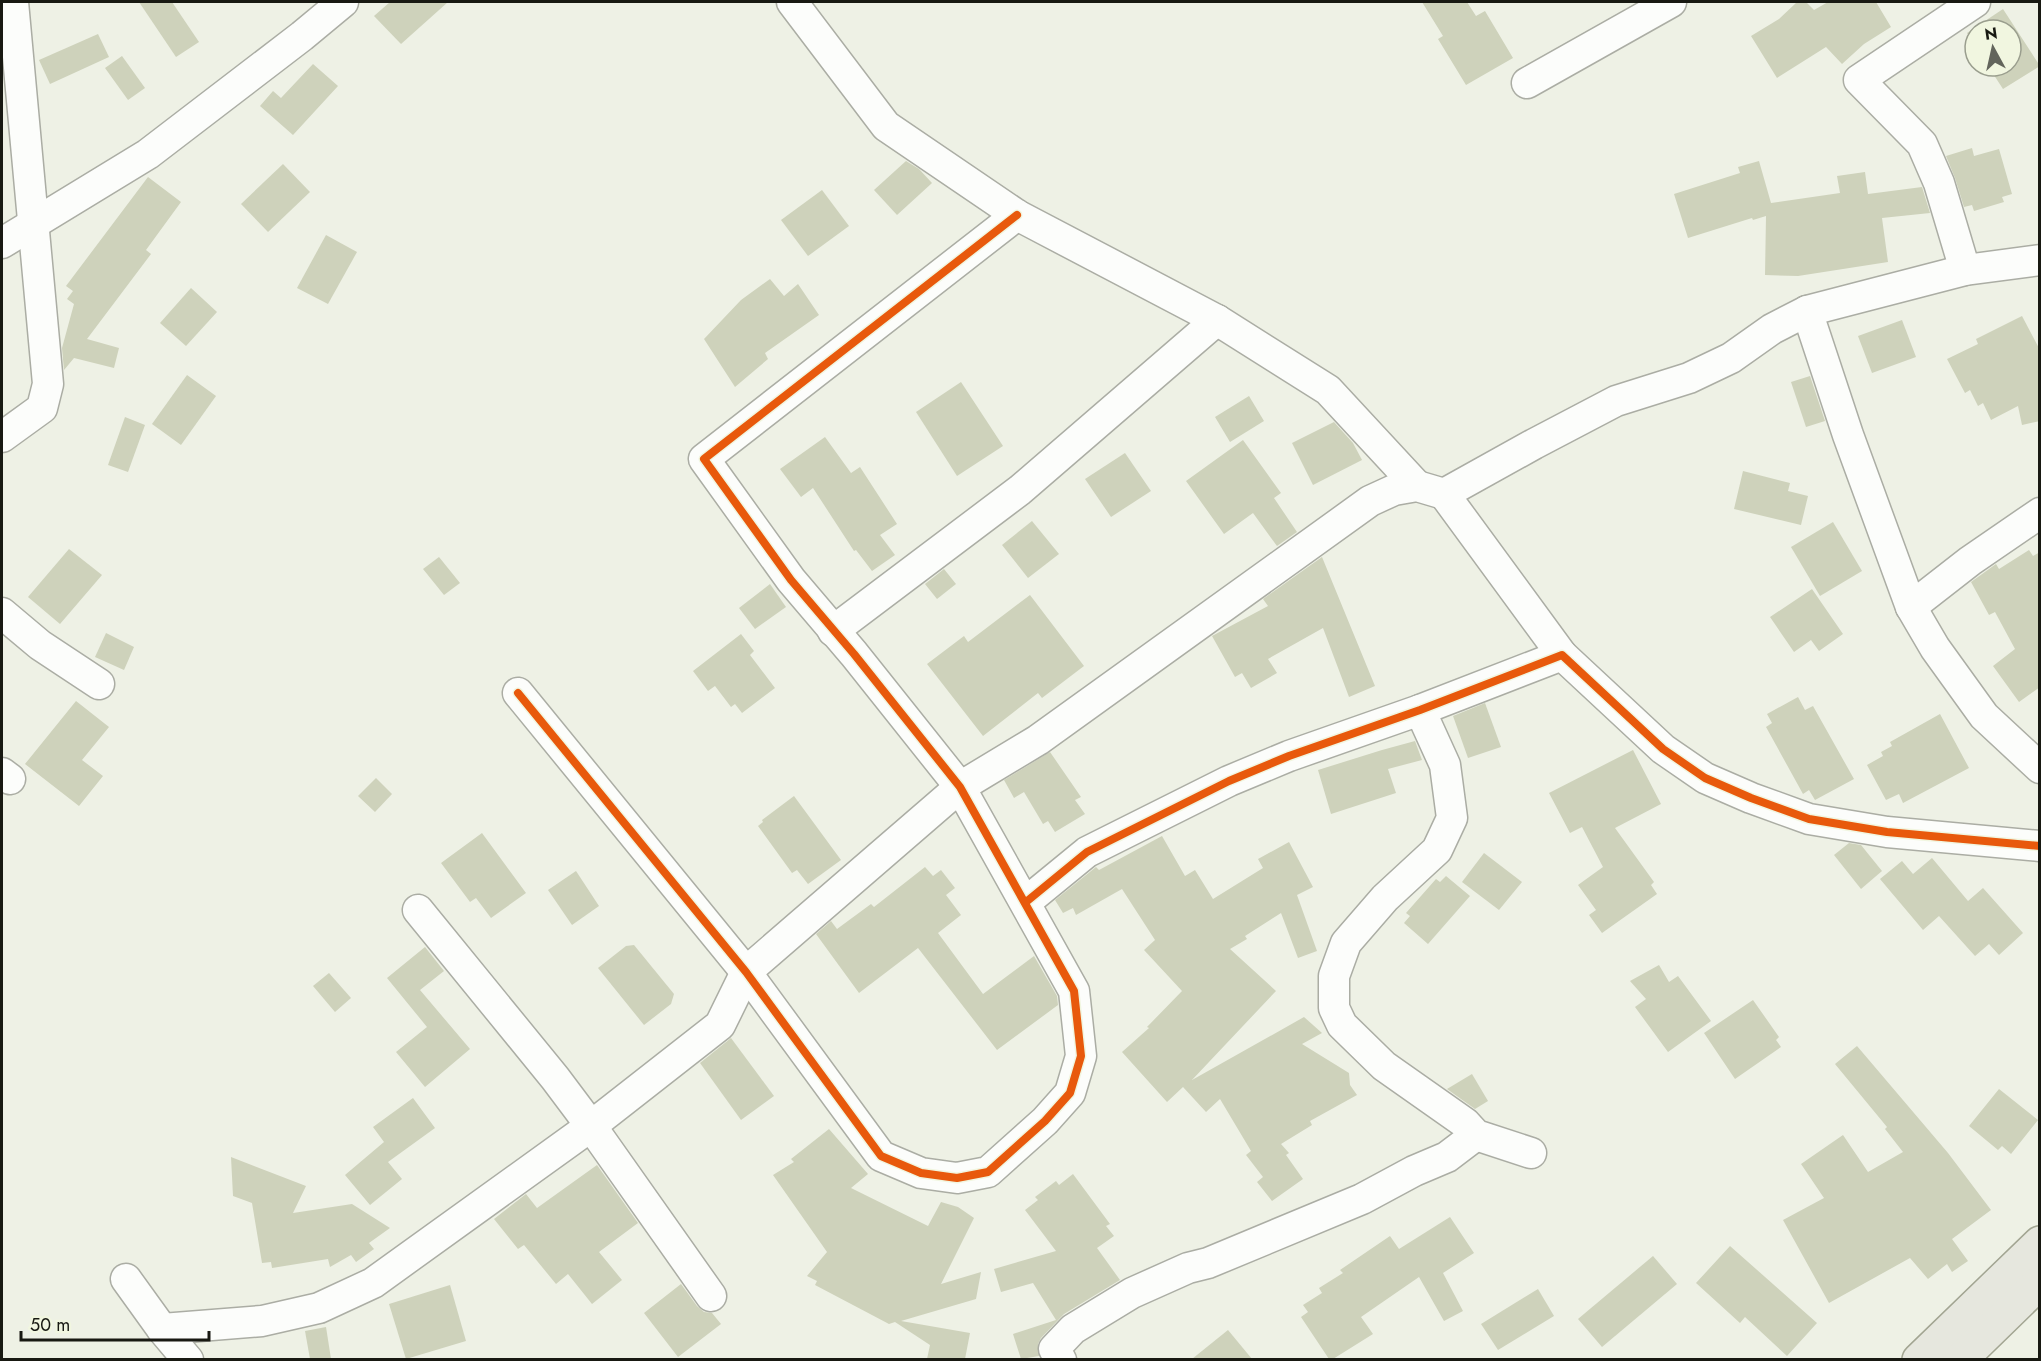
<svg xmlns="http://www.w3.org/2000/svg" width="2041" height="1361" viewBox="0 0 2041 1361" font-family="Jost,sans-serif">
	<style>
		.building { fill: #ced2bb }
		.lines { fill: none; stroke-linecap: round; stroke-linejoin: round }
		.minor-casing { stroke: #abada4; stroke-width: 33 }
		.major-casing { stroke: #a2a592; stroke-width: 36 }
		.minor { stroke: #fcfdfb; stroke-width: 30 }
		.major { stroke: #e6e7de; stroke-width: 33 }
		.cycleway-casing { stroke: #f1f6e0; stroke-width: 11 }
		.cycleway { stroke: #e8590c; stroke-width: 8 }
	</style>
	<rect width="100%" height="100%" fill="#eef1e5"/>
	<g class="building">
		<path d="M139 2H172L199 42 176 57Z"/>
		<path d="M390 2H448L401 44 374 16Z"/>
		<path d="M1422 2H1467L1476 16 1485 11 1513 58 1466 85 1438 39 1443 36Z"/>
		<path d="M1797 2H1806L1814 10 1828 2H1876L1891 27 1864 44 1842 64 1826 47 1777 78 1751 36 1779 19Z"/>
		<path d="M2003 9 2040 66 2003 89 1988 66H2011V30H1975V46L1967 33Z"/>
		<path d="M98 34 109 57 50 84 39 60Z"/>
		<path d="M122 56 145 88 128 100 105 68Z"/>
		<path d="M313 64 338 86 293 135 260 106 273 91 281 98Z"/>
		<path d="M1972 148 1974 156 1999 149 2012 194 2002 197 2004 202 1974 211 1972 205 1964 207 1955 178 1946 156Z"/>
		<path d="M906 161 919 169 932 183 897 215 874 190Z"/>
		<path d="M1759 161 1771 203 1840 193 1837 176 1865 172 1868 194 1922 187 1930 213 1882 218 1888 262 1798 276 1765 275 1766 216 1753 220 1752 218 1688 238 1674 194 1740 173 1738 167Z"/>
		<path d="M283 164 310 192 268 232 241 204Z"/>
		<path d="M148 177 181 202 146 250 151 254 87 339 119 348 114 368 74 358 64 370 62 348 74 304 67 299 73 291 66 286Z"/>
		<path d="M822 190 849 226 808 256 781 220Z"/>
		<path d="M326 235 357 252 328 304 297 288Z"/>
		<path d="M770 279 784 296 798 284 819 315 765 353 768 359 735 387 704 339 741 300Z"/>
		<path d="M191 288 217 312 186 346 160 323Z"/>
		<path d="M2022 316 2040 350V421L2022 425 2018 406 1991 420 1983 403 1978 406 1970 390 1965 393 1947 359 1978 344 1976 339Z"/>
		<path d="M1902 320 1916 357 1872 373 1858 336Z"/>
		<path d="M187 375 216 396 181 445 152 424Z"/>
		<path d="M1810 376 1825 421 1806 427 1791 382Z"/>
		<path d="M961 382 1003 446 957 476 916 412Z"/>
		<path d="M1249 396 1264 421 1230 442 1215 417Z"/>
		<path d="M125 417 145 425 128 472 108 465Z"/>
		<path d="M1334 422 1353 443 1362 460 1313 485 1292 443Z"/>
		<path d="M825 437 851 473 860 467 897 524 880 535 895 555 872 571 856 550 854 551 813 488 801 497 780 469Z"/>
		<path d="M1243 440 1281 493 1274 498 1297 532 1277 546 1253 513 1224 534 1186 481Z"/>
		<path d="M1125 453 1151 491 1111 517 1085 479Z"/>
		<path d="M1743 471 1790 483 1788 491 1808 496 1801 525 1734 509Z"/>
		<path d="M1032 521 1059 554 1028 578 1002 545Z"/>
		<path d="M1833 522 1862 571 1820 596 1791 547Z"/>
		<path d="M69 549 102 575 60 624 28 597Z"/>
		<path d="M2029 550 2033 556 2040 552V687L2019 702 1993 666 2015 649 1995 612 1989 615 1971 582 1996 564 1999 569Z"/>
		<path d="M439 557 460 583 444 595 423 569Z"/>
		<path d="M1322 557 1375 686 1349 697 1323 628 1268 659 1277 673 1251 688 1242 673 1235 677 1212 636 1268 606 1263 599Z"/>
		<path d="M944 569 956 584 937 599 925 584Z"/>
		<path d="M770 584 786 607 755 629 739 608Z"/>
		<path d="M1812 589 1843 634 1819 651 1811 640 1794 652 1770 617Z"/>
		<path d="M1030 595 1084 666 1042 698 1038 693 983 736 927 664 964 636 968 642Z"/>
		<path d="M106 633 134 647 124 670 95 657Z"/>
		<path d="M741 634 754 651 750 655 775 688 742 713 735 704 731 707 715 686 708 691 693 671Z"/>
		<path d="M1798 697 1805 710 1813 706 1854 779 1815 800 1809 790 1803 794 1766 727 1772 723 1767 714Z"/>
		<path d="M76 701 109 727 82 760 103 776 79 806 25 764Z"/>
		<path d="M1485 703 1501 747 1468 758 1453 716Z"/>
		<path d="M1940 714 1969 768 1903 803 1899 794 1886 800 1867 765 1883 756 1881 752 1892 746 1890 742Z"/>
		<path d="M1415 741 1422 760 1388 769 1396 793 1331 814 1318 770 1382 750Z"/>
		<path d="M1633 750 1661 804 1615 828 1654 882 1651 885 1657 894 1602 933 1589 915 1596 910 1578 885 1603 867 1582 827 1570 833 1549 793Z"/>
		<path d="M1050 752 1081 797 1075 800 1085 814 1055 832 1048 821 1043 824 1024 792 1014 798 1004 780Z"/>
		<path d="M376 778 392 794 375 812 358 796Z"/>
		<path d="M794 796 841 860 808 884 797 870 792 873 758 826 763 822 762 820Z"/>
		<path d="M482 833 526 893 491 918 476 898 470 902 441 863Z"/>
		<path d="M1162 836 1185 876 1195 870 1213 899 1263 868 1258 859 1289 842 1313 887 1297 895 1317 951 1298 958 1281 913 1245 936 1247 939 1230 949 1276 991 1192 1080 1304 1017 1322 1033 1302 1044 1349 1073 1350 1085 1357 1095 1310 1121 1312 1125 1281 1144 1289 1153 1286 1155 1303 1179 1272 1201 1257 1182 1263 1177 1246 1155 1251 1151 1220 1099 1206 1112 1183 1087 1167 1102 1122 1052 1149 1028 1147 1027 1182 991 1144 950 1155 940 1122 889 1076 915 1073 908 1063 913 1055 900 1096 867 1099 870Z"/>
		<path d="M1849 843 1861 845 1882 871 1861 889 1834 855Z"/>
		<path d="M1484 853 1522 882 1499 910 1462 882Z"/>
		<path d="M1932 858 1968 901 1983 888 2023 933 1999 955 1989 944 1975 956 1939 916 1923 930 1880 879 1902 861 1913 874Z"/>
		<path d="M925 867 933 876 941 870 955 888 946 895 961 915 938 933 983 994 1034 956 1057 996 1058 1005 997 1050 918 948 859 993 816 934 831 921 837 929 871 904 874 907Z"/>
		<path d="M576 871 599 906 572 925 548 890Z"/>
		<path d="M1446 876 1470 896 1428 944 1404 923 1410 916 1406 913 1436 879 1440 882Z"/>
		<path d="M634 945 674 994 671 1004 644 1025 598 968 626 946Z"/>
		<path d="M425 947 444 971 420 990 470 1049 425 1087 396 1052 427 1027 387 978Z"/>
		<path d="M1659 965 1669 982 1678 976 1711 1021 1668 1052 1635 1007 1646 999 1630 981Z"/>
		<path d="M329 973 351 998 335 1012 313 986Z"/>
		<path d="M1753 1000 1779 1037 1776 1040 1781 1047 1735 1079 1704 1033Z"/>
		<path d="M731 1038 774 1096 741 1120 700 1063Z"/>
		<path d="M1857 1046 1948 1153 1991 1210 1952 1239 1968 1261 1952 1272 1947 1264 1928 1279 1910 1258 1829 1303 1783 1220 1824 1198 1801 1164 1843 1135 1868 1172 1903 1152 1885 1129 1887 1127 1835 1064Z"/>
		<path d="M1472 1074 1488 1101 1475 1109 1447 1089Z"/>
		<path d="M1999 1089 2038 1120 2011 1154 2002 1146 1998 1150 1969 1126Z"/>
		<path d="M413 1098 435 1128 388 1162 402 1179 370 1205 345 1175 384 1142 373 1127Z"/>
		<path d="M829 1129 868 1174 851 1188 928 1226 941 1202 958 1207 974 1218 941 1284 981 1272 976 1299 901 1321 970 1333 965 1359H927L930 1345 895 1322 889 1324 815 1285 817 1281 807 1276 827 1252 773 1175 794 1162 791 1159Z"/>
		<path d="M231 1157 306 1186 293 1213 352 1204 390 1228 369 1243 374 1249 356 1262 351 1255 330 1267 328 1259 272 1268 271 1262 262 1263 252 1203 233 1196Z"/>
		<path d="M597 1165 638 1223 599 1252 622 1280 592 1304 568 1274 556 1284 524 1245 518 1249 494 1219 526 1194 537 1208Z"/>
		<path d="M1073 1174 1110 1224 1106 1226 1114 1236 1097 1248 1120 1280 1064 1314 1041 1338 1038 1344 1039 1356 1021 1359 1013 1334 1056 1320 1033 1283 1001 1292 994 1269 1056 1251 1025 1210 1038 1200 1035 1197 1056 1181 1059 1185Z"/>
		<path d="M1450 1217 1474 1253 1443 1273 1463 1311 1444 1321 1419 1277 1361 1317 1373 1334 1333 1359H1329L1301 1317 1308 1312 1303 1305 1322 1293 1319 1288 1343 1273 1340 1270 1390 1236 1399 1249Z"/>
		<path d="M1730 1246 1817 1323 1787 1356 1745 1317 1740 1323 1696 1283Z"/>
		<path d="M1653 1256 1677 1284 1602 1347 1578 1319Z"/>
		<path d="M681 1284 697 1306 704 1312 712 1313 721 1324 678 1357 644 1313Z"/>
		<path d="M450 1285 466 1341 406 1359 389 1304Z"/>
		<path d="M1538 1289 1554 1316 1498 1350 1481 1324Z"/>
		<path d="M326 1327 331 1359H310L305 1331Z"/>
		<path d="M1228 1330 1252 1359H1192Z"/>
	</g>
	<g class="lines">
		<defs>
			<g id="minor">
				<path d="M792 2 886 126 1017 215 1217 320 1328 390 1417 486"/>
				<path d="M1527 83 1671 2"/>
				<path d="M2 243 148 154 302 36 343 2"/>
				<path d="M1965 270 1939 183 1922 144 1859 80 1975 2"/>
				<path d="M1807 311 1848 435 1911 607 1935 648 1984 716 2040 768"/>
				<path d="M2 437 42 408 48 384 13 2"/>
				<path d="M1911 607 1970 561 2040 513"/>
				<path d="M2 613 40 645 99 684"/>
				<path d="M833 631 1020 490 1217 320"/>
				<path d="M1562 655 1444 494 1534 444 1616 401 1689 378 1731 358 1772 329 1807 311 1965 270 2040 260"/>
				<path d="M518 693 746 972 881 1156 921 1173 957 1178 988 1172 1045 1121 1070 1093 1081 1056 1074 991 960 787 854 654 791 580 704 459 1017 215"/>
				<path d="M1420 710 1445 765 1452 818 1437 850 1385 898 1346 943 1334 976V1008L1342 1025 1384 1066 1465 1123 1476 1135 1531 1153"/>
				<path d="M2 773 10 779"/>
				<path d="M1026 902 1087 852 1229 781 1289 756 1420 710 1562 655 1663 749 1705 778 1751 798 1809 819 1887 832 2040 846"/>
				<path d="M126 1279 162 1329 188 1360"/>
				<path d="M711 1296 591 1126 720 1025 746 972 960 787 1038 740 1370 501 1394 490 1417 486 1444 494"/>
				<path d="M162 1329 262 1321 319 1308 373 1283 591 1126 555 1078 418 910"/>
				<path d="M1061 1360 1054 1349 1073 1329 1132 1293 1188 1268 1208 1263 1362 1199 1414 1171 1447 1157 1476 1135"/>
			</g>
			<g id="major">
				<path d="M1919 1360 2040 1243"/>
				<path d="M1960 1360 2040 1282"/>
			</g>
		</defs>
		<use href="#minor" class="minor-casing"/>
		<use href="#major" class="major-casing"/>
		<use href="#minor" class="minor"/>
		<use href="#major" class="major"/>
		<defs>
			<g id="cycleway">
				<path d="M518 693 746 972 881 1156 921 1173 957 1178 988 1172 1045 1121 1070 1093 1081 1056 1074 991 960 787 854 654 791 580 704 459 1017 215"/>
				<path d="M1026 902 1087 852 1229 781 1289 756 1420 710 1562 655 1663 749 1705 778 1751 798 1809 819 1887 832 2040 846"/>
			</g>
		</defs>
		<use href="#cycleway" class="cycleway-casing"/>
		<use href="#cycleway" class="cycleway"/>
	</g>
	<rect width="2041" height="1361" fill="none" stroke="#181912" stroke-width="6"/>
	<g transform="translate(1993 48) rotate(352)"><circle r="28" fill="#f1f6e0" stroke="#9a9e8e" stroke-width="1.5"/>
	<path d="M0-4.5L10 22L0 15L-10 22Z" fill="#63655c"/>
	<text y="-9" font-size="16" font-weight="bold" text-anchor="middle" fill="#181912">N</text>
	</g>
	<path d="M21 1331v9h188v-9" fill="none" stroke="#181912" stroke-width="3"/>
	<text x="30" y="1331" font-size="18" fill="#181912" stroke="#f1f6e0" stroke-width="4.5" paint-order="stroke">50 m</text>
</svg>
